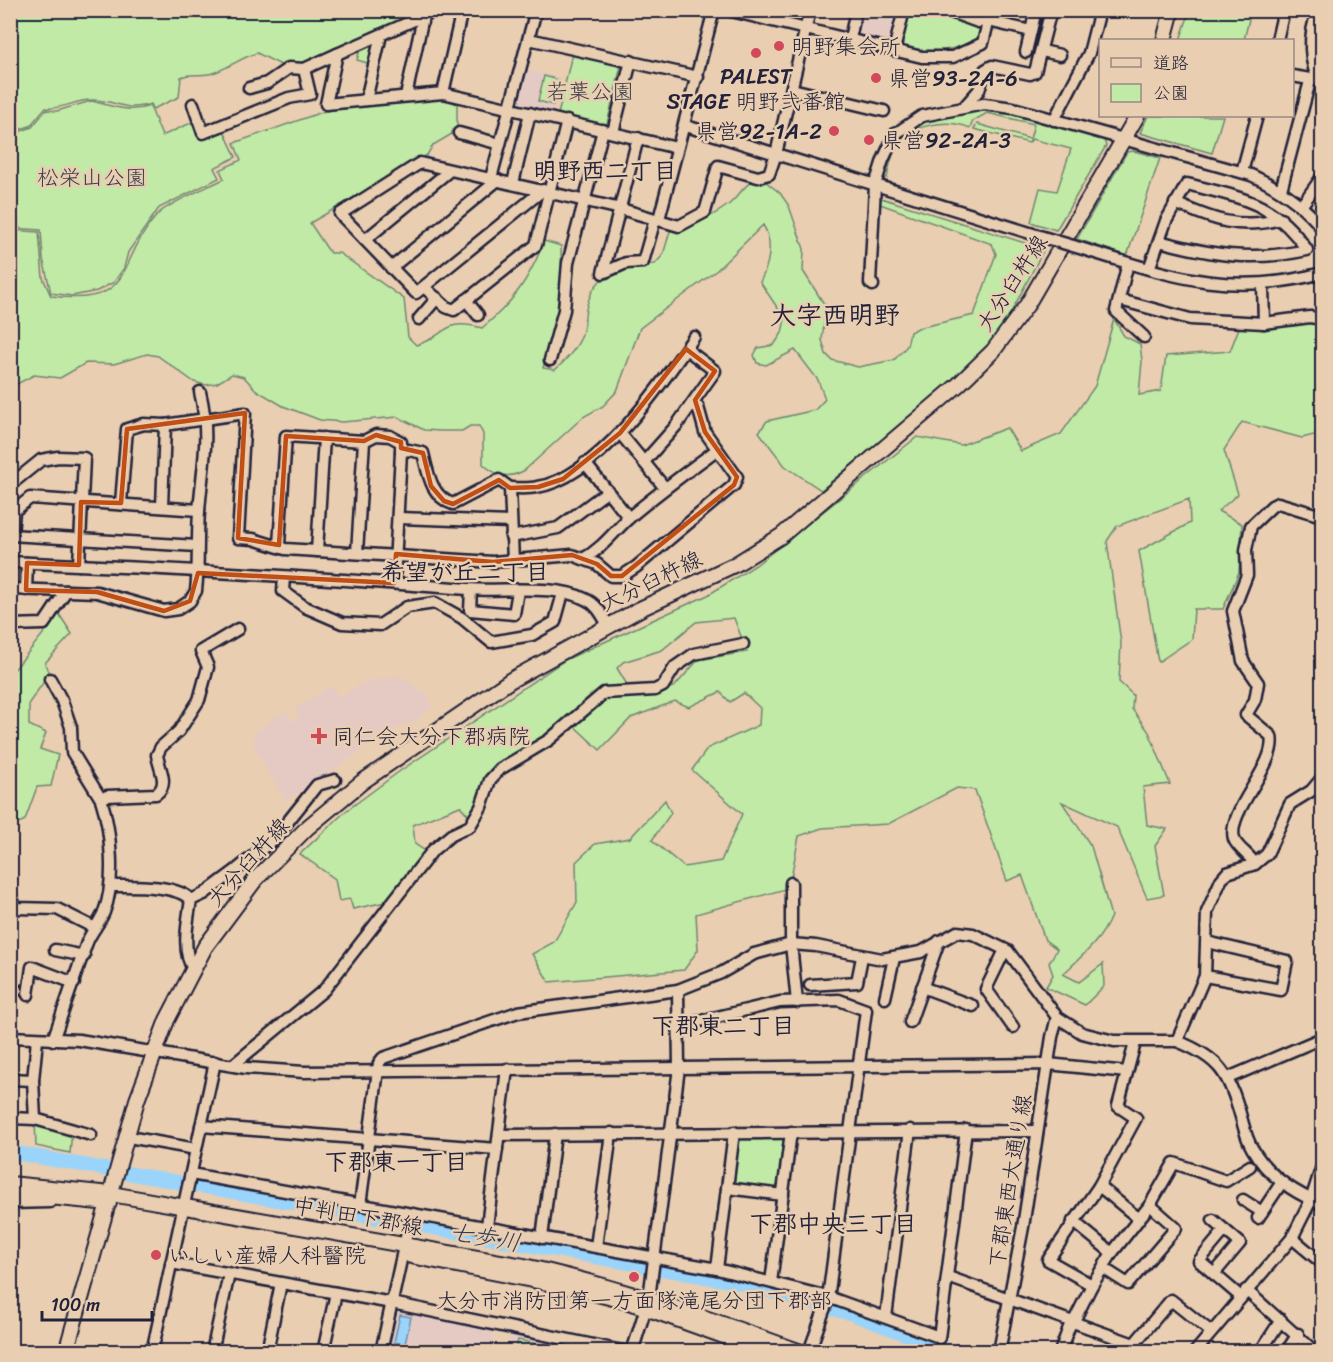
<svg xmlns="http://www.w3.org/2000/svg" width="1333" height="1362" viewBox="0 0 1333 1362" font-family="Sriracha,'Klee One',sans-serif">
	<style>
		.built { fill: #e5cac4 }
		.green { fill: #c0eaa6; stroke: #718670; stroke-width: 1.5 }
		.water { fill: #9ad4fa; stroke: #6a8dae; stroke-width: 1.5 }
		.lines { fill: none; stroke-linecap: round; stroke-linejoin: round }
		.river { stroke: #9ad4fa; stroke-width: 14 }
		.minor-casing { stroke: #22223b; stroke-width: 15 }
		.major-casing { stroke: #22223b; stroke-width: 18 }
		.minor { stroke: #e9ceb1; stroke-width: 10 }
		.major { stroke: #e9ceb1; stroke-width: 14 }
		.minor-bridge-casing { stroke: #22223b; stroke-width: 15; stroke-linecap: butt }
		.minor-bridge { stroke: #e9ceb1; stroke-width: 10 }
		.marked { fill: none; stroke: #c04e15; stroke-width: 4.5; stroke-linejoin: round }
		.poi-dot { fill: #d1495b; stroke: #e9ceb1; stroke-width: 2 }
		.labels { text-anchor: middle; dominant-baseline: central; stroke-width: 5; stroke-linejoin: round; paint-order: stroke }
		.poi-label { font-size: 22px; fill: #22223b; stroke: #e9ceb1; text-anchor: start }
		.park-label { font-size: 22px; fill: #3a404b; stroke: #e9ceb1 }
		.street-label { font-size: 22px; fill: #22223b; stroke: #e9ceb1 }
		.neighbourhood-label { font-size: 24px; font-weight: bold; fill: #22223b; stroke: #e9ceb1 }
		.water-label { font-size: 24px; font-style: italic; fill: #343d58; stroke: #e9ceb1 }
		.quarter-label { font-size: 26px; font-weight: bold; fill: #22223b; stroke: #e9ceb1 }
	</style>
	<rect width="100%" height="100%" fill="#e9ceb1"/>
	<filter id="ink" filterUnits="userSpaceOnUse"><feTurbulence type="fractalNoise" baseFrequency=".0167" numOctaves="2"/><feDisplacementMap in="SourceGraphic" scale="12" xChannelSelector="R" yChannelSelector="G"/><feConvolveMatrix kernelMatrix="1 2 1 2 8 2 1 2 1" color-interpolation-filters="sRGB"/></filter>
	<g filter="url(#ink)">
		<g class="built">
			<path d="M858 11H899L891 42 887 43 854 35Z"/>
			<path d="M525 69 562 79 553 113 516 104Z"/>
			<path d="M399 676 429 695 432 707 414 723H406L378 740 286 801 255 751 253 733 286 711 293 722 299 717 295 709 331 686 340 697 364 682Z"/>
			<path d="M396 1307 495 1328 492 1343 508 1346 512 1332 604 1352H385Z"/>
		</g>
		<g class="green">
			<path d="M11 11H427L306 64 281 65 257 53C241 57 223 72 209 74 198 76 191 73 181 77L179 97 153 109 151 104C125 113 115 99 91 100 75 100 62 110 45 108L30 126 11 132Z"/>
			<path d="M909 11H928L978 22 982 24V36C953 53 932 54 900 47Z"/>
			<path d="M1190 11H1251L1244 40H1180Z"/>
			<path d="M372 44 377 45 371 64 357 60 360 49Z"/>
			<path d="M572 54 621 66 606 128 558 115Z"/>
			<path d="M544 76 559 80 553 105 538 101Z"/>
			<path d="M440 96 457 104V131L433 145 427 155 310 223 330 253H339L404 299 408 337 416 345C449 336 441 317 482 328 513 303 530 278 544 241L561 246 562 298 543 368 555 370C565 361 576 350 581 337 585 327 584 316 587 305 596 271 623 265 655 264L663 255 671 228C690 228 712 217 728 205 740 196 745 181 761 178L780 193 789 206 804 249 803 271 826 307 822 340 826 354 832 360 858 367 894 360 907 346 910 332 918 328 974 315 996 254 992 244 880 204 881 198 1044 249 1005 324 979 360 821 490 785 466 759 432 767 421 815 410 825 399 818 380 795 350 766 365 757 363 754 355 758 348 774 345 782 333 785 319 760 282C769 265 774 242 763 225L717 270 640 328 617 391 603 406 583 417 525 470C510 479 497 477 483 464V434L479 426H470L462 431H441L424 430 398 417 342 422 320 420 283 406 256 390 244 377 232 374 217 383 206 385 194 382 158 356 147 354 114 364 86 363 60 378 34 375 11 387 10 230 39 232 43 278 51 296C138 307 115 261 158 214 169 203 208 187 224 179L220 170 241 160 234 143 325 111Z"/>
			<path d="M91 101C112 105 128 114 150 106L162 136 193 122 200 138 223 129 236 157 214 168 219 178 159 208 128 252 124 268 114 282 97 291 72 296 51 293 43 259 41 230 11 228 10 135 32 127 46 110 57 111Z"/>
			<path d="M983 108 1008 111 1104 140 1106 146 1056 230 1031 222 1040 188 1057 191 1071 149 1032 139 1029 143 974 129 977 124 1030 139 1034 124 987 113 973 121 970 128C949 119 910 123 897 146 891 155 889 167 887 178L883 177C901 115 927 120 983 108Z"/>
			<path d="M1148 116H1223L1212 153 1140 133Z"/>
			<path d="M1134 151 1160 158 1127 256 1077 239 1127 152Z"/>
			<path d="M1114 319 1124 336 1140 344 1142 361 1139 395 1161 391 1166 356 1230 351 1239 328 1322 321V433L1302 438 1242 422 1224 450 1238 494 1218 511 1242 524 1239 572 1223 609H1194L1192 639 1158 662 1139 551 1190 523 1189 499 1117 526 1107 541 1121 643 1119 682 1133 695 1132 709 1149 732 1170 784 1143 787 1147 825 1167 829 1155 846 1164 895 1147 898 1117 827 1062 802 1091 846 1111 916C1102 940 1081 957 1063 974L1079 982 1103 964 1104 986 1085 1005 1046 987 1053 975 1049 963 1057 949 1045 940 1022 875 1007 881 975 790 957 788 888 824 822 828 799 836 789 888 696 914 698 950 684 970 549 982 532 954 554 942 577 902 576 862 595 844 630 838 665 800 671 813 652 840 684 867 721 861 742 814 692 770 708 748 759 725 760 708 744 693 730 702 720 692 689 707 675 701 631 718 600 750 572 724 606 695 657 693 675 686 698 660 747 652 734 618 696 622 662 650 623 662 617 668 629 688 601 692 548 738 506 764 472 819 460 806 413 825 415 844 428 853 390 901 353 909 350 899 339 901 335 879 300 854 346 811 400 771 565 660 708 595 756 565 917 437 961 445 1007 428 1021 451 1061 434 1095 386Z"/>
			<path d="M59 614 72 634 45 663 50 673 29 703V725L46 733 40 749 58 755 51 786 37 787 25 820 11 827 10 675Z"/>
			<path d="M35 1119 72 1130 70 1153 36 1146Z"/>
			<path d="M788 1137 781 1190 730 1185 736 1138Z"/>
			<path d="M518 1340 572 1351H515Z"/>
		</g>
		<path class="water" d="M400 1315 411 1317 405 1344 394 1342Z"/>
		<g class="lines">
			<path class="river" d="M10 1152 740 1283 852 1314 952 1352"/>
			<defs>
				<g id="minor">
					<path d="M437 10 337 54 326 104 443 93 677 148"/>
					<path d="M727 10 922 57H953L983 43 991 10"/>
					<path d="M945 10 978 22 988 21 1031 31"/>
					<path d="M1318 10C1308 35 1308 64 1322 86"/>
					<path d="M529 39 698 77"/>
					<path d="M850 39 856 10"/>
					<path d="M1277 40 1284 10"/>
					<path d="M894 50 904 10"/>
					<path d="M1042 51 1060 55"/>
					<path d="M1026 52 1036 10"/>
					<path d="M1292 76 1316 80"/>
					<path d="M249 88 267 83 289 68 304 69"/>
					<path d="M792 89 884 111"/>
					<path d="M443 93 462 10"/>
					<path d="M406 96 423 17"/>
					<path d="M366 100 381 35"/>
					<path d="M193 104 203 133 289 98 310 94 304 69 337 54"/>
					<path d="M965 106 979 90 985 70 992 66 1030 74 1035 72 1051 10"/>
					<path d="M1054 120 1089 53 1100 10"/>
					<path d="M686 126 1046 238"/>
					<path d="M613 132 631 61"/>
					<path d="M459 133 500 144"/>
					<path d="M638 138 603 273 626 263 643 262 654 223 659 219 714 10"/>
					<path d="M1242 172 1257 116"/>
					<path d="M491 178 536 10"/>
					<path d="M513 183 530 113"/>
					<path d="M543 190 416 293 340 214 420 163 621 209 679 226 705 212 718 166 758 177 769 174 776 154 810 10"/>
					<path d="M1281 190 1310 81"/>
					<path d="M1175 203C1213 220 1240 230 1281 219"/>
					<path d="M1302 205 1322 177"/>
					<path d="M365 240 449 171"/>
					<path d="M1073 246C1165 274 1226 299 1322 273"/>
					<path d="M1128 263 1116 311 1144 337"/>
					<path d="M391 268 498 180"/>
					<path d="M1149 269 1166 221 1187 184C1241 198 1274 201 1307 250 1252 262 1212 255 1159 241"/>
					<path d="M873 285 870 283 875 185 883 160 895 134 922 116 984 104 1013 108 1251 175C1280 188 1303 204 1322 228"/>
					<path d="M424 287 446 307 454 310 536 245 567 121"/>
					<path d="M466 300 478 315"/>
					<path d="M1120 300 1190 319 1264 323 1263 285"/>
					<path d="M419 319 437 298"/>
					<path d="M1264 323 1310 317 1322 319"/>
					<path d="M550 360 564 310 568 263 603 130"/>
					<path d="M620 433 665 488"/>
					<path d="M401 452 409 450 423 453C428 473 431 497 453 504L499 480 510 488 513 561"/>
					<path d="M644 462 676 426 715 371 686 349"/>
					<path d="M585 463 629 518"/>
					<path d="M10 485 41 460 58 457 84 458 79 565"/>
					<path d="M510 488C519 488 529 489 537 487 597 478 662 384 694 337"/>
					<path d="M121 503 127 429 144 424 165 425 245 413 238 538 253 539 285 549 493 562 572 555 597 564 611 576H622L636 567 734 485 737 477 705 432 698 407 692 404"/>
					<path d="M162 507 165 425"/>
					<path d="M399 518 510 522"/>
					<path d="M10 535 197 546"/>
					<path d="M12 535 14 511 30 498 199 510"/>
					<path d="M511 537 558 528 608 491"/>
					<path d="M279 545 286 436 364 441 376 435 390 436 401 442V452L394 583"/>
					<path d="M317 551 324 438"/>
					<path d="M357 553 364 441"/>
					<path d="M583 559C602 549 615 530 631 516 658 493 687 472 715 451"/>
					<path d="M10 562C163 568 316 577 468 589 502 592 555 584 585 599 597 604 602 615 608 625"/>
					<path d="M284 577 283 591 305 607 342 623 380 625 407 607 435 603 462 618 491 642 532 635 555 622 563 593"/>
					<path d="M10 589 97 592 164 611 178 609 190 601 196 591C199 565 197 539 199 512 202 468 211 437 200 392"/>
					<path d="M26 590 27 563"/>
					<path d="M471 590 470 610 514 614 518 591"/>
					<path d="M10 625 44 624 66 591"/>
					<path d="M50 679 62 701 71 727 72 752 101 799"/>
					<path d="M1255 864C1250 855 1237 848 1234 839 1226 811 1278 765 1271 736L1246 715 1255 700 1258 683 1243 661 1233 611 1247 575 1246 550 1251 526 1272 506 1278 503 1322 516"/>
					<path d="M791 883V944L797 1002"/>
					<path d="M111 886C131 886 177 884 191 900"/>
					<path d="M10 895 16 908 57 909 95 928"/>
					<path d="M55 950 84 956"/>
					<path d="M1005 950 986 989 1013 1027"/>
					<path d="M193 968C181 953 188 918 191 900L204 894 235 871 274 839 317 785 335 780"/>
					<path d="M1205 976 1281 990 1287 961 1207 942"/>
					<path d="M810 985 857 982 862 957"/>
					<path d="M922 987 973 1006"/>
					<path d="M10 988 17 990"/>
					<path d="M28 995 32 967 74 983"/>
					<path d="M885 998 894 958"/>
					<path d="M910 1022 939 941"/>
					<path d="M679 1026 780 1002 839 1000 866 1010 828 1299 809 1352"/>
					<path d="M10 1037 79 1040 246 1068 304 1072 1048 1064 1127 1072"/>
					<path d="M53 1040C64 1008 75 976 86 945 90 933 99 924 104 912 116 882 111 830 101 799L107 796 156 794C170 784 159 769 157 755L161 747 179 731 199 700 208 667 201 651 238 629"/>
					<path d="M1177 1041C1220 1058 1229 1074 1241 1117 1244 1127 1246 1138 1252 1148 1267 1175 1294 1193 1322 1204"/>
					<path d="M233 1065 324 990 433 850 451 835 470 826 481 807 490 780 500 769 549 740 604 693 655 690 663 686 675 667 694 654 743 644"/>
					<path d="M1228 1078 1322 1038"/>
					<path d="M10 1079 33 1080"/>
					<path d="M10 1118 35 1119 33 1080 37 1040"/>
					<path d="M35 1119 91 1135"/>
					<path d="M201 1126 497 1149"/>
					<path d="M499 1135 1037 1131"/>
					<path d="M134 1138 196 1149"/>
					<path d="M191 1174 717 1269 828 1297 939 1337"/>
					<path d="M1099 1186 1138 1218"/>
					<path d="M727 1188 783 1195"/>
					<path d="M1243 1200 1262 1212"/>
					<path d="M10 1203 50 1202"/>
					<path d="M360 1205 378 1070 379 1063 383 1058 518 1012 678 990 721 973 754 954 791 944 816 946 882 959 921 952 957 932 973 934 1008 951 1057 1017 1082 1033 1114 1041H1177L1205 976 1207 912 1221 880 1227 873 1255 864 1267 854 1290 804 1311 791 1322 778"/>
					<path d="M1258 1218 1282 1182"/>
					<path d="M1213 1220 1240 1243 1214 1274"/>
					<path d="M1073 1221 1112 1253"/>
					<path d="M487 1226 507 1069"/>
					<path d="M1225 1230 1199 1261 1241 1297"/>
					<path d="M542 1238 555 1134"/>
					<path d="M1292 1238 1322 1263"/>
					<path d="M596 1247 611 1133"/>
					<path d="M171 1263 392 1303 627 1352"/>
					<path d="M1103 1268 1128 1284 1176 1228 1150 1205"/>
					<path d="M717 1269 734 1132"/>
					<path d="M948 1277 1134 1344 1171 1300 1211 1332"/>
					<path d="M771 1282 791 1132"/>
					<path d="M1092 1285 1048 1260 1099 1186 1136 1118 1118 1106 1135 1043"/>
					<path d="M1246 1290 1315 1352"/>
					<path d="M886 1317 910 1130"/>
					<path d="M1073 1323 1092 1285 1112 1253 1150 1205 1174 1163 1226 1181 1250 1166"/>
					<path d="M939 1338 966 1130"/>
					<path d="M152 1352 215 1062"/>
					<path d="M212 1352 229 1274"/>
					<path d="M267 1352 281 1283"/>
					<path d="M323 1352 336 1293"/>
					<path d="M381 1352 411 1214"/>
					<path d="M632 1352 649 1298 679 1068 678 990"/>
					<path d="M999 1352 1023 1227 1052 1037 1057 1017"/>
					<path d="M1060 1352 1071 1322"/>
					<path d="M1195 1352 1292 1238 1311 1200 1322 1166"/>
					<path d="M1260 1352 1281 1320"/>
					<path d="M1286 1352 1298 1334"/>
				</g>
				<g id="major">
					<path d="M1164 40 1172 10"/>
					<path d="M10 1184 111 1194 524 1266C620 1287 710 1319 801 1352"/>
					<path d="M10 1193 109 1203"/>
					<path d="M411 1256 578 1289 632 1303 768 1352"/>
					<path d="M66 1352 137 1100 167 1020 205 947 255 880 308 827 362 782 511 680 640 609 736 564 781 536 958 385 993 351 1027 305 1137 116"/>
				</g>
			</defs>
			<use href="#minor" class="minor-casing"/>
			<use href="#major" class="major-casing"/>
			<use href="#minor" class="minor"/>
			<use href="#major" class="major"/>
			<defs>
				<path id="minor-bridge" d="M1046 238 1073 246"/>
			</defs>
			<use href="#minor-bridge" class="minor-bridge-casing"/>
			<use href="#minor-bridge" class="minor-bridge"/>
		</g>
	</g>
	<path class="marked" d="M686 349 715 371 695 400 705 432 737 477 734 485 622 576H611L597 564 572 555 493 562 396 554 394 583 198 573 190 601 164 611 97 592 26 590 27 563 79 565 81 502 121 503 127 429 245 413 238 538 279 545 286 436 364 441 376 435 401 442V448L423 453 431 486 444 501 453 504 499 480 510 488 538 487 563 479 620 433Z"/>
	<g class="poi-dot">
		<circle cx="779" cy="46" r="6"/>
		<circle cx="756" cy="53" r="6"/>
		<circle cx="876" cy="78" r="6"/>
		<circle cx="834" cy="131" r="6"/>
		<circle cx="869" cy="140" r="6"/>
		<path d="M316 727h6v6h6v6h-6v6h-6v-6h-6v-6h6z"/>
		<circle cx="156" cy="1255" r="6"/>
		<circle cx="634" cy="1277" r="6"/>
	</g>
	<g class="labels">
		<g class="poi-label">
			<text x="791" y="46">明野集会所</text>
			<text x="756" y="76" text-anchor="middle">PALEST<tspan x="756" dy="25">STAGE 明野弐番館</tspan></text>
			<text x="888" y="78">県営93-2A-6</text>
			<text x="822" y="131" text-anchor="end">県営92-1A-2</text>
			<text x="881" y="140">県営92-2A-3</text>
			<text x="332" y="736">同仁会大分下郡病院</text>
			<text x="168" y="1255">いしい産婦人科醫院</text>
			<text x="634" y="1300" text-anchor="middle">大分市消防団第一方面隊滝尾分団下郡部</text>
		</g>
		<g class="park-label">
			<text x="590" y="91">若葉公園</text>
			<text x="92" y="177">松栄山公園</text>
		</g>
		<g class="street-label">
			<text transform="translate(1012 283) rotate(-57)">大分臼杵線</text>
			<text transform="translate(651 581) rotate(-26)">大分臼杵線</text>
			<text transform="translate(248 862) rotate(-48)">大分臼杵線</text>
			<text transform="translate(1010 1181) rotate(-81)">下郡東西大通り線</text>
			<text transform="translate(358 1216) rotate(10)">中判田下郡線</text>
		</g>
		<g class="neighbourhood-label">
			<text x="605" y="171">明野西二丁目</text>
			<text x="465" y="572">希望が丘二丁目</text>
			<text x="723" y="1026">下郡東二丁目</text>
			<text x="396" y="1162">下郡東一丁目</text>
			<text x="833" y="1224">下郡中央三丁目</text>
		</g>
		<g class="water-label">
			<text transform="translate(485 1237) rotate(10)">七歩川</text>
		</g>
		<g class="quarter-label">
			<text x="835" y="315">大字西明野</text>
		</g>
	</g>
	<rect width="1333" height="1362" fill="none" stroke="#e9ceb1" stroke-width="36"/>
	<rect x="18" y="18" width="1297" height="1326" fill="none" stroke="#22223b" stroke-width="2" filter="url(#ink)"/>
	<rect x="1099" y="39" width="195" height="78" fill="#e9ceb1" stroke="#998982" stroke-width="1.5"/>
	<rect x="1111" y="58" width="30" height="9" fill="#e9ceb1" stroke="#998982" stroke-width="1.5"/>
	<text x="1153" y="69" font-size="18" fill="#22223b">道路</text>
	<rect x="1111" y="84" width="30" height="18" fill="#c0eaa6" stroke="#998982" stroke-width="1.5"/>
	<text x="1153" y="99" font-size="18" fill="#22223b">公園</text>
	<path d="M42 1311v9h110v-9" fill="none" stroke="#22223b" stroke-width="3"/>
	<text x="51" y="1311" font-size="18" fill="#22223b" stroke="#e9ceb1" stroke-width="4.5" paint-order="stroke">100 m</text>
</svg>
